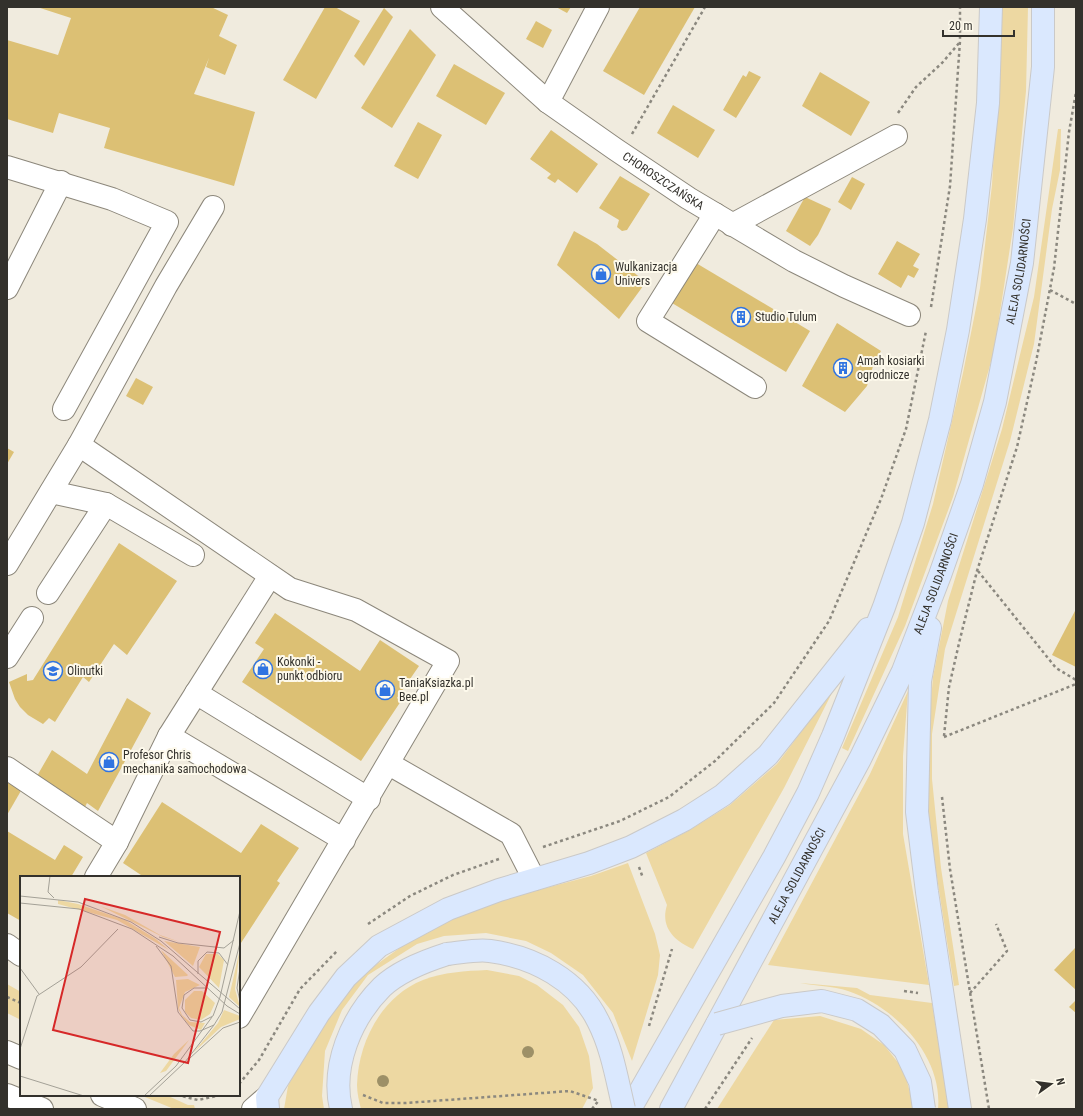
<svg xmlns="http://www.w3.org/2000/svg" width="1083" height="1116" viewBox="0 0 1083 1116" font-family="'Roboto Condensed',sans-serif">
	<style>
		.green { fill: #edd8a2 }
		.building { fill: #dcc074 }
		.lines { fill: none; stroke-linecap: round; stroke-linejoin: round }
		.minor-casing { stroke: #8c877b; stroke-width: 24 }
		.major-casing { stroke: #cac9c8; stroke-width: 24 }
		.path { stroke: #8b887f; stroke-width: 2.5; stroke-dasharray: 3 3; stroke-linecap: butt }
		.minor { stroke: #fff; stroke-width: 22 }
		.major { stroke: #dae8fe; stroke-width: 22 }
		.major-bridge-casing { stroke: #cac9c8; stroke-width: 24; stroke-linecap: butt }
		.major-bridge { stroke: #dae8fe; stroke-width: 22 }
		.tree { fill: #9d9067 }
		.labels { text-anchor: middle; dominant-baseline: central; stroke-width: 4; stroke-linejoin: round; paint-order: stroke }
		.street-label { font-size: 12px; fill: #33312c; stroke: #fdf9eb }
		.poi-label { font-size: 12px; fill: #33312c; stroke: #fdf9eb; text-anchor: start }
		.inset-road { fill: none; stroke: #a4a197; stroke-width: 1 }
		.view { fill: #d62828; fill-opacity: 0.15; stroke: #d62828; stroke-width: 2 }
		.inset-edge { fill: none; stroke: #33312c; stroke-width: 2 }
	</style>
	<rect width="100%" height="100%" fill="#f0ebde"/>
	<g class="green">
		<path d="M1002 7H1028L1026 91 1013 228 994 351 953 497 905 626 848 751 842 748 898 617 933 504 963 373 980 288 992 185Z"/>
		<path d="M1058 129H1061L1060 170 1052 209 1034 344 1010 441 945 649 932 734V779L941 868 959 985 954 986 928 820 927 747 933 677 948 601 1002 429 1034 297Z"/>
		<path d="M835 687 784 788 693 949C674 941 660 927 667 905L646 853 688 831 730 805 777 764Z"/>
		<path d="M908 691 903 756V834L929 985 768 965 870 774Z"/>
		<path d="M628 863 655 934 660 955 658 975 632 1061 613 1013 583 975 551 953 526 941 486 933 444 936 417 944 368 975 342 1010 325 1051 322 1096 324 1109H284L288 1086 303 1055 331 1009 366 972 415 937 452 919 500 900 591 876Z"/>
		<path d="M487 970 519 976 537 985 563 1005 579 1027 589 1056 593 1088 582 1109H361C359 1101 357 1093 357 1085 358 1042 382 996 423 980 444 972 465 971 487 970Z"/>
		<path d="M800 983 857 988 870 995 932 1003 949 1109H938C943 1056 895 1007 848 991 833 986 815 986 800 983Z"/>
		<path d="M7 984 21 992V1020L7 1013Z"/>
		<path d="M820 1016 861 1029 884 1045 904 1070 913 1104 912 1109H717L774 1020Z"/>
		<path d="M140 1095H166L188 1105H194L195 1109H174Z"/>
	</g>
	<g class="building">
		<path d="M37 7H211L228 15 219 36 237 45 225 75 206 67 209 58 194 94 255 112 234 186 104 148 110 128 59 113 53 133 7 119V40L58 55 71 18Z"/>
		<path d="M325 7H335L360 21 316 99 283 80Z"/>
		<path d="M556 7H571L567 13Z"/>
		<path d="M640 7H695L644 95 603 71Z"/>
		<path d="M384 8 393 17 364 66 354 56Z"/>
		<path d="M536 21 552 30 543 48 526 39Z"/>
		<path d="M410 29 436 55 392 128 361 108Z"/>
		<path d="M454 64 505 93 486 125 436 96Z"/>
		<path d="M749 71 761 77 736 118 723 110 743 75 746 77Z"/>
		<path d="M820 72 870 102 851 136 802 106Z"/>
		<path d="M673 105 715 130 698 158 657 133Z"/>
		<path d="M418 122 442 135 418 179 394 166Z"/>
		<path d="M551 130 598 164 577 193 558 179 555 183 547 178 551 174 530 159Z"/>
		<path d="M620 176 650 194 627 230 622 231 617 227 619 220 599 208Z"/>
		<path d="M852 177 865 184 851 210 838 202Z"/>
		<path d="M805 197 831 209 818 235 810 246 786 231Z"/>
		<path d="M574 231 597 244 646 282 619 319 557 265Z"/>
		<path d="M897 241 920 254 913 266 919 269 914 278 908 275 901 288 878 274Z"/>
		<path d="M696 263 810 331 786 372 672 303Z"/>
		<path d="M837 323 881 351 874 363 867 386 845 412 802 386Z"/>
		<path d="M136 378 153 387 143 405 126 396Z"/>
		<path d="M7 448 14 452 7 464Z"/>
		<path d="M119 543 177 581 127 655 114 644 89 682 83 677 55 722 49 718 43 724 28 715 20 707 15 699 9 682 27 674V681L33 680Z"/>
		<path d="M1076 609V667L1052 655Z"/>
		<path d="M275 613 360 671 380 640 419 666 397 698 401 701 361 761 242 682 264 649 255 643Z"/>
		<path d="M127 698 151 713 98 811 87 803 84 809 37 776 52 750 87 774Z"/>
		<path d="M7 779 22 789 7 815Z"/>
		<path d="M162 802 241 853 261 824 299 848 277 881 280 883 239 946V877H144L123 863Z"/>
		<path d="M7 831 55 860 64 845 83 857 71 877H21V921L7 913Z"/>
		<path d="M1076 947V990L1054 970Z"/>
		<path d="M1076 1000V1013L1069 1007Z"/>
	</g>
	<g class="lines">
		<defs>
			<g id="minor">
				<path id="s1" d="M442 7 548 102 615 149 688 198 794 261 844 286 909 315"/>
				<path d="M548 102 598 7"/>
				<path d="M7 167 112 199 167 222 64 409"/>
				<path d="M715 214 648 321 755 387"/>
				<path d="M732 225 896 136"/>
				<path d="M7 288 61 182"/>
				<path d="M79 445 290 589 356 610 448 661 239 1017"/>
				<path d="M51 492 106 504 193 555"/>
				<path d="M7 564 79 445 166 286 213 207"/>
				<path d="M48 593 106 504"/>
				<path d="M7 657 32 618"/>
				<path d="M196 693 369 799"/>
				<path d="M169 736 270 576"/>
				<path d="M389 764 511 834 534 879"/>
				<path d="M7 768 117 842"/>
				<path d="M96 877 117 842 169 736 344 840"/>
				<path d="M7 945 21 955"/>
				<path d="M7 1052 21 1058"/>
				<path d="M7 1095 42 1109"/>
				<path d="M102 1095 135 1109"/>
				<path d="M253 1109 267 1097"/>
			</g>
			<g id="major">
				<path d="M930 628 920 681 917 812 927 892 960 1109"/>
				<path d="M268 1109 267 1097 319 1013 346 977 379 946 448 909 499 890 589 863 631 847 684 820 723 795 768 755 868 629"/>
				<path d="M341 1109C331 1066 351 1018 382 987 399 971 425 961 447 954"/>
				<path d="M630 1109 774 857 808 793 833 736 884 607 913 523 940 420 958 330 975 219 988 103 991 7"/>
				<path id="s2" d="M671 1109 860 759 903 671 940 575 972 484 995 402 1022 263 1043 67V7"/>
			</g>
		</defs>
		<use href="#minor" class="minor-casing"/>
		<use href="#major" class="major-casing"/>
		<g class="path">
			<path d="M898 113 916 87 942 63 960 42"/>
			<path d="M632 134 705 7"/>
			<path d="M1050 290 1076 304"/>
			<path d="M931 307 950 186 960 41V7"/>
			<path d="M978 571 1056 668 1076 680"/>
			<path d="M944 736 949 687 960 639 977 571 1017 447 1036 362 1054 268 1069 132 1076 92"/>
			<path d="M944 737 1076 684"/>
			<path d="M942 797 950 869 989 1109"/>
			<path d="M543 847 620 821 669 797 715 761 774 703 829 621 881 499 906 429 926 331"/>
			<path d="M639 867 643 878"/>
			<path d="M368 924 410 896 453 875 499 859"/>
			<path d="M904 991 918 993"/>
			<path d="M970 993 1007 951 996 924"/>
			<path d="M7 997 21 1003"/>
			<path d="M649 1026 672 949"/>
			<path d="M239 1084 259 1060 300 989 337 951"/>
			<path d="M177 1095 198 1100 221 1095"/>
			<path d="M363 1095 383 1103H406L570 1091 599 1101"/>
			<path d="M592 1109 599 1100"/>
			<path d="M705 1109 752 1038"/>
		</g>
		<use href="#minor" class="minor"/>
		<use href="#major" class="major"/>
		<defs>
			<g id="major-bridge">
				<path d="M447 954C460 953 476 949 490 951 534 957 578 980 598 1021 612 1048 617 1080 624 1109"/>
				<path d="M717 1024 782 1006 822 1001 857 1010 881 1025 905 1050 920 1082 924 1109"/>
			</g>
		</defs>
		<use href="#major-bridge" class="major-bridge-casing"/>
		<use href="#major-bridge" class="major-bridge"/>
	</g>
	<g class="tree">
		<circle cx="528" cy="1052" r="6"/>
		<circle cx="383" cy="1081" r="6"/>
	</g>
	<defs>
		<symbol id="shop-ring" viewBox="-11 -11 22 22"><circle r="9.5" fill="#fdf9eb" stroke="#3074e1" stroke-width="1.5"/><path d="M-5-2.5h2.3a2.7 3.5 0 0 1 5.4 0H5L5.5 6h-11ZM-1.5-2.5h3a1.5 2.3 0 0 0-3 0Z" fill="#3074e1"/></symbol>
		<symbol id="building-ring" viewBox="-11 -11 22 22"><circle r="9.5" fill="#fdf9eb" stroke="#3074e1" stroke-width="1.5"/><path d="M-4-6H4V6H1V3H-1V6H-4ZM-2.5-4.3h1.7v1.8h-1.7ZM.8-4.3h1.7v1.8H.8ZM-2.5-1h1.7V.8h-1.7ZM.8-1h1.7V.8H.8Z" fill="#3074e1"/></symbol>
		<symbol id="school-ring" viewBox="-11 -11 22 22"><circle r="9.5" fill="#fdf9eb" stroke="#3074e1" stroke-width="1.5"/><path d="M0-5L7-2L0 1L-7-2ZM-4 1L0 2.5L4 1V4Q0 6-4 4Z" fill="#3074e1"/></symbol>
	</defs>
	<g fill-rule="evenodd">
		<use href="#shop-ring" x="590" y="263" width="22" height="22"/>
		<use href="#building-ring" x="730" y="306" width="22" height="22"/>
		<use href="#building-ring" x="832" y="357" width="22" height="22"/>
		<use href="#shop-ring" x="252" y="658" width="22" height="22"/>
		<use href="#school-ring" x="42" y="660" width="22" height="22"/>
		<use href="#shop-ring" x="374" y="679" width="22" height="22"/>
		<use href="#shop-ring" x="98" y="751" width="22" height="22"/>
	</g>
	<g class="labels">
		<g class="street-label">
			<text stroke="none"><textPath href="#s1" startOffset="282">CHOROSZCZAŃSKA</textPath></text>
			<text stroke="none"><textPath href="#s2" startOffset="913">ALEJA SOLIDARNOŚCI</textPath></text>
			<text stroke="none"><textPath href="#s2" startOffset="589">ALEJA SOLIDARNOŚCI</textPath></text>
			<text stroke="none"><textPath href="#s2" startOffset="265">ALEJA SOLIDARNOŚCI</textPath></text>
		</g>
		<g class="poi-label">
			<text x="615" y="267">Wulkanizacja<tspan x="615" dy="14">Univers</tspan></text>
			<text x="755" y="317">Studio Tulum</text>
			<text x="857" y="361">Amah kosiarki<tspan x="857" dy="14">ogrodnicze</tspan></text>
			<text x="277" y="662">Kokonki -<tspan x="277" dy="14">punkt odbioru</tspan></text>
			<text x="67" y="671">Olinutki</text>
			<text x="399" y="683">TaniaKsiazka.pl<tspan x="399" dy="14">Bee.pl</tspan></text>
			<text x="123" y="755">Profesor Chris<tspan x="123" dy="14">mechanika samochodowa</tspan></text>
		</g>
	</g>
	<g transform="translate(20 876)">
		<rect width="220" height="220" fill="#f0ebde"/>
		<path d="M38 24 58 28 105 44 136 63 149 74 97 44 38 28ZM80 30 105 39 140 59 160 66 143 61ZM144 65 180 71 173 90ZM220 73 215 113 220 131 209 121ZM141 74 168 99 167 100 155 101ZM186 78H198L204 84 199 112 179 91ZM168 103 180 109 165 116 159 132 162 139 170 146 185 147 181 154 169 149 161 139 158 132 156 104ZM174 115H182L195 127 190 138 181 144 171 142 165 136V124ZM204 134 220 140V143L201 151 173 177 198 147ZM169 164 146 195 140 197 154 178Z" fill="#edd8a2"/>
		<path class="inset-road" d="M30 0 28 16 34 22M0 20 58 26 111 46 141 65 220 133M0 27 59 33 112 53 153 80 207 130 220 138M139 61 158 67 204 72 214 64M136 70 151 90 158 136 173 155H180L194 149 202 136 220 67M0 92 19 118M220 92 217 112 220 125M178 98V85L187 76 199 77 208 89M186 112H174L164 119 162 132 170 144 181 146 193 140 200 121 220 35M0 173 17 120 61 91 98 53M170 182 203 152 220 146M0 200 64 220M124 220 156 190 192 141M129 220 165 186 194 149"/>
		<path class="view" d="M65 23 200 56 168 187 33 154Z"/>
		<rect width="220" height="220" class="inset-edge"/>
	</g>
	<rect width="1083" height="1116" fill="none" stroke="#33312c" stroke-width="16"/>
	<g transform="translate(1051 1084) rotate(76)" stroke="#fdf9eb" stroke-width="3" paint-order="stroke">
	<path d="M0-3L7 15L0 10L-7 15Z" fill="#33312c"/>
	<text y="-6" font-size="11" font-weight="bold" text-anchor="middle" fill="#33312c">N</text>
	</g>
	<path d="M943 30v6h71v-6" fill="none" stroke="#33312c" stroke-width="2"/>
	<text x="949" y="30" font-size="12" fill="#33312c" stroke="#fdf9eb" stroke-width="3" paint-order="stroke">20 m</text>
</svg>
